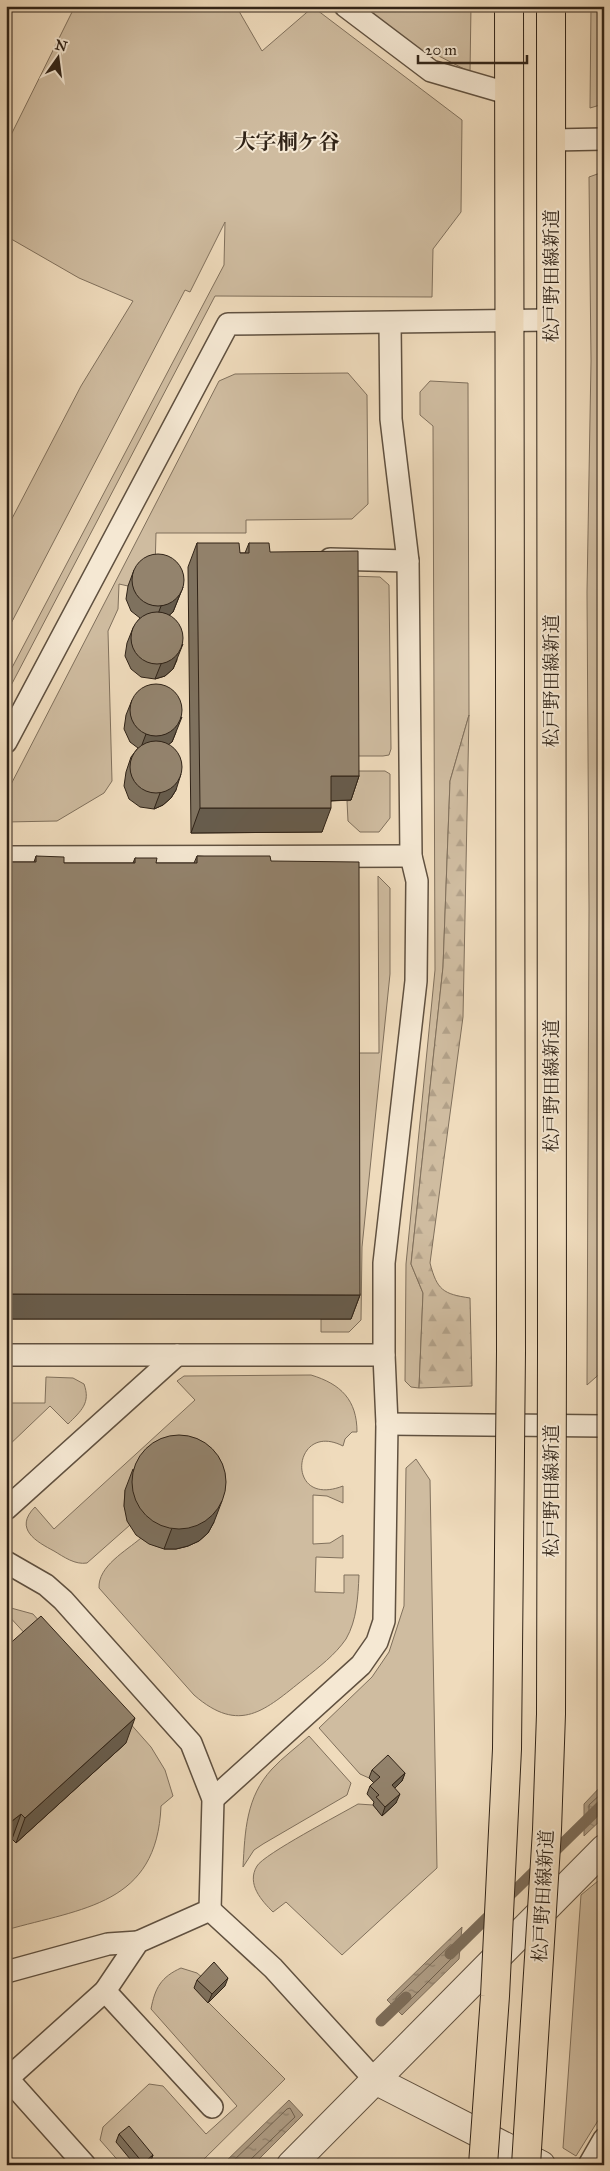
<svg xmlns="http://www.w3.org/2000/svg" width="610" height="2171" viewBox="0 0 610 2171" font-family="'IM FELL Great Primer','Noto Serif JP',serif">
	<style>
		.green { fill: #cfbca0; stroke: #80705c }
		.forest { fill: url(#forest-firs); stroke: #80705c }
		.water { fill: url(#water-ripples); stroke: #7c6c58 }
		.lines { fill: none; stroke-linecap: round; stroke-linejoin: round }
		.shore { stroke: #6f604e; stroke-width: 1 }
		.stream { stroke: #7c6c58; stroke-width: 11 }
		.service-casing { stroke: #605140; stroke-width: 24 }
		.minor-casing { stroke: #605140; stroke-width: 30 }
		.primary-casing { stroke: #302317; stroke-width: 30 }
		.service { stroke: #f5e8d3; stroke-width: 21 }
		.minor { stroke: #f5e8d3; stroke-width: 28 }
		.primary { stroke: #efdbbc; stroke-width: 28 }
		.primary-bridge-casing { stroke: #302317; stroke-width: 30; stroke-linecap: butt }
		.primary-bridge { stroke: #efdbbc; stroke-width: 28 }
		.wall { fill: #7e715e; stroke: #302317 }
		.shaded-wall { fill: #675c4c; stroke: #302317 }
		.building { fill: #93836d; stroke: #302317 }
		.labels { text-anchor: middle; dominant-baseline: central; stroke-width: 4; stroke-linejoin: round; paint-order: stroke }
		.street-label { font-size: 19px; fill: #302317; stroke: #f5e8d3 }
		.quarter-label { font-size: 21px; font-weight: bold; fill: #302317; stroke: #f5e8d3 }
	</style>
	<defs>
		<pattern id="forest-firs" width="22" height="20" patternUnits="userSpaceOnUse" patternTransform="scale(1.25)"><rect width="22" height="20" fill="#cfbca0"/><path d="M5 1l3.5 6h-7zM16 11l3.5 6h-7z" fill="#b2a189"/></pattern>
		<pattern id="water-ripples" width="26" height="14" patternUnits="userSpaceOnUse" patternTransform="scale(1.25)"><rect width="26" height="14" fill="#ae9c84"/><path d="M2 4q2-2 4 0t4 0M15 11q2-2 4 0t4 0" fill="none" stroke="#8e7f6b"/></pattern>
	</defs>
	<rect width="100%" height="100%" fill="#efdbbc"/>
	<filter id="stains"><feTurbulence type="fractalNoise" baseFrequency=".004" numOctaves="4"/><feColorMatrix values="0 0 0 0 .2 0 0 0 0 .09 0 0 0 0 .02 0 0 0 .5 -.17"/></filter>
	<radialGradient id="worn" r=".72"><stop offset=".6" stop-color="#630" stop-opacity="0"/><stop offset="1" stop-color="#630" stop-opacity=".3"/></radialGradient>
	<g class="green">
		<path d="M75 6H236L262 51 313 7 462 120 461 212 433 249 432 297 215 296 6 695V679L224 265 225 222 190 292 185 290 6 633V530L81 386 133 301 79 278 6 236V145Z"/>
		<path d="M359 6H471L470 72 433 53 432 58Z"/>
		<path d="M591 6H604V58L600 105 590 108Z"/>
		<path d="M603 172 604 611 600 659 604 717V1370L587 1385 589 909 587 592 591 361 589 177Z"/>
		<path d="M348 373 367 395 368 504 352 519 246 520V533H156L155 570 136 575 128 586 119 584 118 609 108 631 112 781 104 793 57 821 6 822V794L219 381 235 374Z"/>
		<path d="M430 381 468 383 469 715 450 781 443 967 411 1264 423 1293 419 1388 411 1387 405 1381 406 1264 435 970 433 426 420 415V392Z"/>
		<path d="M349 576 380 577 389 585 391 749 389 755 383 756H350Z"/>
		<path d="M350 771H385L390 774V818L379 832H360L348 821 347 801 351 800Z"/>
		<path d="M378 876 390 888V974L362 1247 361 1320 349 1332H321V1319H351V1053H379Z"/>
		<path d="M311 1375C341 1384 357 1400 357 1432H352L345 1439 343 1446C292 1420 284 1509 343 1486V1503L327 1496 313 1495V1544L330 1543 343 1535V1558L316 1557 315 1592 344 1593V1575H359C358 1597 357 1620 346 1639 335 1655 319 1667 304 1679 265 1710 240 1735 194 1695L99 1588C98 1566 126 1551 141 1538 156 1549 171 1551 188 1546L125 1490 124 1506 130 1525 87 1563C75 1565 64 1557 54 1551 37 1542 13 1529 35 1507L54 1529 195 1400 177 1381 184 1376Z"/>
		<path d="M46 1377 73 1378 84 1384C91 1403 81 1411 68 1424L50 1406 6 1448V1403H45Z"/>
		<path d="M416 1459 430 1480 437 1868 342 1955 286 1902 273 1912C262 1901 246 1884 257 1866 264 1854 341 1814 358 1804L373 1805 382 1816 385 1763 369 1778 360 1774 319 1728 372 1677 389 1652 404 1606 406 1468Z"/>
		<path d="M11 1608 33 1614 151 1747 165 1770 173 1796 161 1806C157 1905 83 1908 6 1930V1843L12 1839 16 1842 126 1743 6 1613V1609Z"/>
		<path d="M309 1736 351 1783 347 1795 263 1844 254 1850 243 1867C245 1831 246 1797 272 1769 283 1757 297 1747 309 1736Z"/>
		<path d="M604 1876V2111L576 2156 563 2148 581 1895Z"/>
		<path d="M181 1968 197 1973 203 1978 194 1988 285 2079 198 2165H122L100 2140 103 2127 149 2084 163 2086 206 2134 237 2106 151 2009C155 1988 161 1977 181 1968Z"/>
	</g>
	<path class="forest" d="M469 715 463 1017 430 1263C437 1290 443 1294 470 1298L472 1386 419 1388 423 1293 411 1264 443 967 450 781Z"/>
	<g class="water">
		<path d="M604 1783V1817L584 1836V1804Z"/>
		<path d="M462 1927 459 1959 402 2015 387 2000Z"/>
		<path d="M289 2100 303 2115 253 2165H222Z"/>
	</g>
	<g class="lines">
		<g class="shore">
			<path d="M604 1791 589 1805V1819L593 1820 599 1814H604"/>
			<path d="M451 1945 455 1946 453 1957 404 2006H400L396 2001V1998Z"/>
			<path d="M229 2165 287 2109 290 2108 295 2117 251 2159 250 2165"/>
		</g>
		<g class="stream">
			<path d="M450 1954 604 1803"/>
			<path d="M381 2021 406 1997"/>
		</g>
		<defs>
			<g id="service">
				<path d="M345 6 431 71 510 94"/>
				<path d="M552 140 604 139"/>
				<path d="M330 559 408 561"/>
				<path d="M6 742 228 324 551 320"/>
				<path d="M6 857 411 856"/>
				<path d="M6 1355H384"/>
				<path d="M387 1424 604 1426"/>
				<path d="M6 1509 177 1355"/>
				<path d="M6 1562 46 1585 63 1600 191 1743 213 1799 210 1910 138 1942 105 1991 6 2080"/>
				<path d="M213 1799 361 1665 377 1642 384 1621 387 1424 384 1355V1263L416 981 417 881 411 856 408 561 391 419 390 323"/>
				<path d="M210 1910 273 1968 375 2080"/>
				<path d="M6 1972 108 1944 138 1942"/>
				<path d="M105 1991 212 2107"/>
				<path d="M8 2079 85 2165"/>
				<path d="M589 2165 604 2139"/>
			</g>
			<g id="minor">
				<path d="M375 2080 541 2165"/>
				<path d="M291 2165 604 1849"/>
			</g>
			<g id="primary">
				<path d="M509 6 511 1351"/>
				<path d="M551 6 552 1350"/>
			</g>
		</defs>
		<use href="#service" class="service-casing"/>
		<use href="#minor" class="minor-casing"/>
		<use href="#primary" class="primary-casing"/>
		<use href="#service" class="service"/>
		<use href="#minor" class="minor"/>
		<use href="#primary" class="primary"/>
		<defs>
			<g id="primary-bridge">
				<path d="M483 2165 495 1996 507 1749 511 1351"/>
				<path d="M526 2165 547 1830 551 1714 552 1350"/>
			</g>
		</defs>
		<use href="#primary-bridge" class="primary-bridge-casing"/>
		<use href="#primary-bridge" class="primary-bridge"/>
	</g>
	<g class="wall">
		<path d="M197 543 240 553H245L249 543 270 552 359 776 351 800 331 801 322 832 191 833 188 567Z"/>
		<path d="M134 570 183 587 173 612 169 615 177 660 173 669 165 676 155 679 141 677 131 669 125 656 127 643 133 628 140 618 131 611 126 599 128 586Z"/>
		<path d="M132 700 176 732 172 742 168 744 176 790 171 798 163 805 154 809 140 807 129 799 124 786 126 772 131 757 138 748 130 742 124 729 126 715Z"/>
		<path d="M36 856 64 863H133L135 858 156 863H194L197 856 271 861 360 1295 351 1319H6V862H34Z"/>
		<path d="M133 1469 214 1522 208 1533 199 1541 188 1546 176 1549H164L149 1544 136 1535 127 1521 124 1506 125 1490Z"/>
		<path d="M6 1647 126 1743 16 1843 12 1839 6 1843Z"/>
		<path d="M372 1770 405 1773 402 1781 394 1788 396 1803 382 1816 373 1805 374 1802 367 1794 370 1786 374 1783 369 1778Z"/>
		<path d="M197 1980 225 1986 208 2003 194 1988Z"/>
		<path d="M119 2134 153 2155 150 2163 148 2165H135L116 2142Z"/>
	</g>
	<g class="shaded-wall">
		<path d="M183 587 173 612 165 619 155 622 161 606Z"/>
		<path d="M183 644 173 669 165 676 155 679 161 664Z"/>
		<path d="M182 717 172 742 164 748 140 750 146 734Z"/>
		<path d="M181 774 176 790 171 798 163 805 154 809 160 793Z"/>
		<path d="M331 776H359L351 800 322 801Z"/>
		<path d="M200 808H331L322 832 191 833Z"/>
		<path d="M6 1294 360 1295 351 1319H6Z"/>
		<path d="M222 1501 214 1522 208 1533 199 1541 188 1546 176 1549H164L172 1528Z"/>
		<path d="M135 1718 126 1743 16 1843 25 1818Z"/>
		<path d="M405 1773 402 1781 389 1794 392 1785Z"/>
		<path d="M400 1794 396 1803 382 1816 385 1807Z"/>
		<path d="M21 1814 12 1839 6 1843V1837L12 1821Z"/>
		<path d="M228 1978 225 1986 208 2003 212 1994Z"/>
		<path d="M153 2155 150 2163 148 2165H143V2163Z"/>
	</g>
	<g class="building">
		<path d="M197 543H239L240 553H249V543H269L270 552 358 551 359 776H331V808H200Z"/>
		<circle cx="158" cy="580" r="26"/>
		<circle cx="157" cy="638" r="26"/>
		<circle cx="156" cy="710" r="26"/>
		<circle cx="156" cy="767" r="26"/>
		<path d="M36 856 64 857V863H135V858H157L156 863H197V856H270L271 861 359 862 360 1295 6 1294V862H36Z"/>
		<circle cx="179" cy="1482" r="47"/>
		<path d="M41 1616 135 1718 25 1818 21 1814 12 1821 6 1815V1647Z"/>
		<path d="M388 1755 405 1773 392 1785 400 1794 385 1807 376 1797 379 1795 370 1786 380 1777 372 1770Z"/>
		<path d="M214 1962 228 1978 212 1994 197 1980Z"/>
		<path d="M129 2126 153 2155 143 2163 119 2134Z"/>
	</g>
	<g class="labels">
		<g class="street-label">
			<text transform="translate(551 276) rotate(-90)">松戸野田線新道</text>
			<text transform="translate(551 681) rotate(-90)">松戸野田線新道</text>
			<text transform="translate(551 1086) rotate(-90)">松戸野田線新道</text>
			<text transform="translate(551 1491) rotate(-90)">松戸野田線新道</text>
			<text transform="translate(543 1896) rotate(-87)">松戸野田線新道</text>
		</g>
		<g class="quarter-label">
			<text x="287" y="142">大字桐ケ谷</text>
		</g>
	</g>
	<rect width="610" height="2171" fill="none" stroke="#efdbbc" stroke-width="25"/>
	<rect x="8" y="8" width="595" height="2156" fill="none" stroke="#302317" stroke-width="2.5"/>
	<rect x="12" y="12" width="585" height="2146" fill="none" stroke="#302317"/>
	<g transform="translate(58 58) rotate(14)" stroke="#f5e8d3" stroke-width="4" paint-order="stroke">
	<path d="M0-4L9 19L0 12L-9 19Z" fill="#302317"/>
	<text y="-8" font-size="14" font-weight="bold" text-anchor="middle" fill="#302317">N</text>
	</g>
	<path d="M418 55v8h109v-8" fill="none" stroke="#302317" stroke-width="2.5"/>
	<text x="425" y="55" font-size="15" fill="#302317" stroke="#f5e8d3" stroke-width="4" paint-order="stroke">20 m</text>
	<rect width="100%" height="100%" filter="url(#stains)"/>
	<rect width="100%" height="100%" fill="url(#worn)"/>
</svg>
